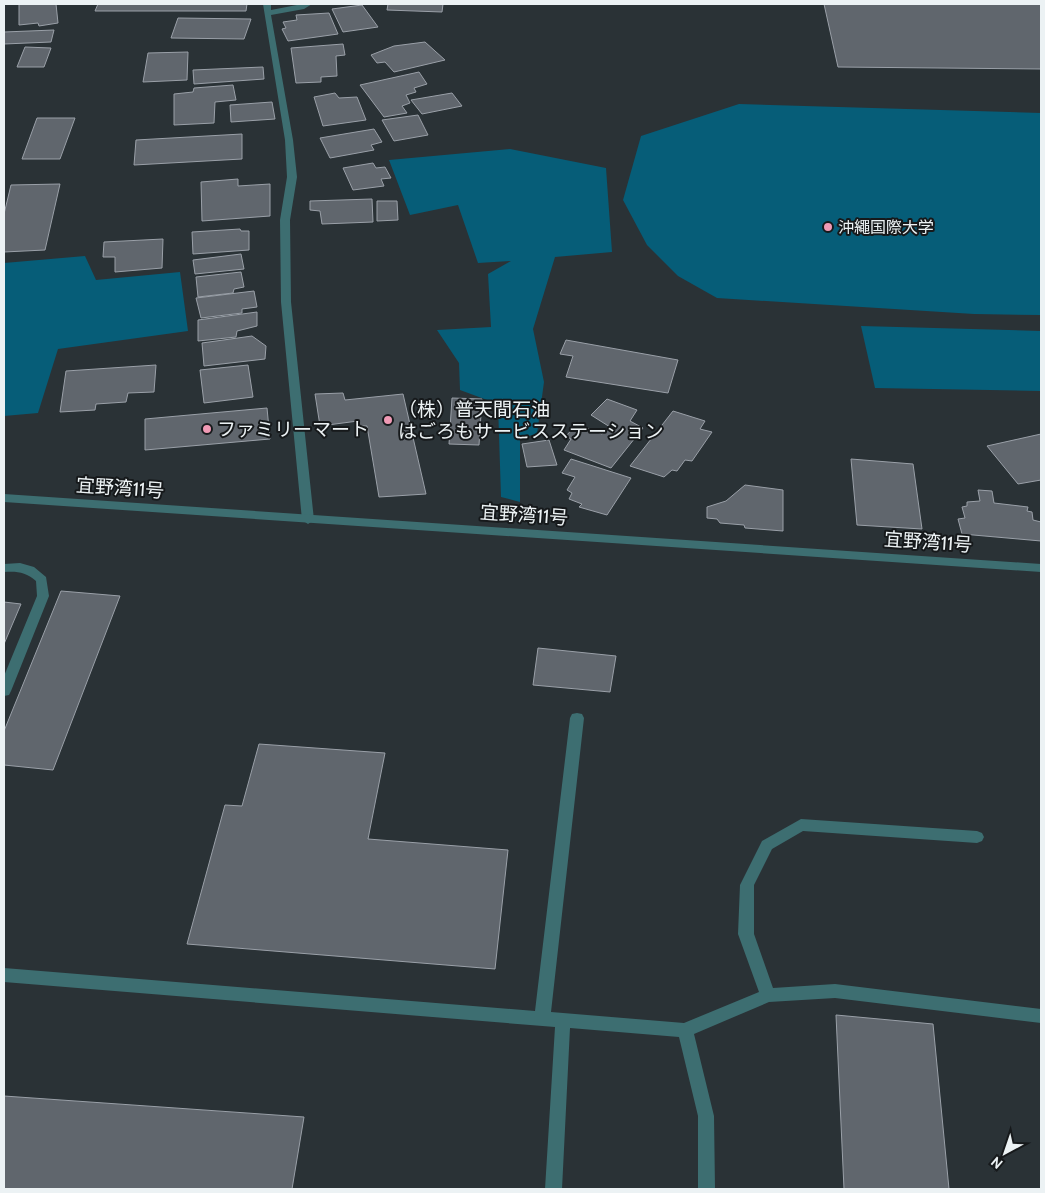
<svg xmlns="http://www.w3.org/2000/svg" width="1045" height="1193" viewBox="0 0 1045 1193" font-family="Cabin,'Noto Sans JP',sans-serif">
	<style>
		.green { fill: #065d78 }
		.building { fill: #60666d; stroke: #9aa0a8 }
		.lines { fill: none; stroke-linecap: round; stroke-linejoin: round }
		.service { fill: #3d6e71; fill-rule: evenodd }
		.minor { fill: #3d6e71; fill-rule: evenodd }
		.tertiary { fill: #3d6e71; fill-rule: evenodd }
		.poi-dot { fill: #f09ab5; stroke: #16191b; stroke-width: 2 }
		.labels { text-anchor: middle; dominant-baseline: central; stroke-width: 4; stroke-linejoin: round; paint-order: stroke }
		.far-poi-label { font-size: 16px; fill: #ecf2f4; stroke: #16191b; text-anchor: start }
		.poi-label { font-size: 19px; fill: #ecf2f4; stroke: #16191b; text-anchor: start }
		.street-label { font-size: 19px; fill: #ecf2f4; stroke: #16191b }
	</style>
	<rect width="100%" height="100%" fill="#2a3236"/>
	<g class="green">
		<path d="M739 104 1041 113V315L974 314 717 298 678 276 647 245 623 200 641 136Z"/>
		<path d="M510 149 606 168 612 252 555 257 533 329 544 382 537 434 520 438V502L501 497 498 404 460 390 459 363 437 330 491 327 488 274 511 261 478 263 458 205 410 215 389 160Z"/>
		<path d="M85 256 96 280 180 272 188 331 58 349 38 413 4 416V263Z"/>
		<path d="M861 326 1041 331V391L875 388Z"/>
	</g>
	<g class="building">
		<path d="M19 4H56L58 23 39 26 38 23 19 25Z"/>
		<path d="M98 4H247L246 11H95Z"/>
		<path d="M388 4H443L442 12 387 10Z"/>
		<path d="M824 4H1041V69L838 67Z"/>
		<path d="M362 5 378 27 343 32 332 9Z"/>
		<path d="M329 13 338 34 288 41 282 29 286 28 283 22 297 20 296 15Z"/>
		<path d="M178 18 251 19 244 39 171 38Z"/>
		<path d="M54 30 51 42 4 44V32Z"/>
		<path d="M425 42 445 60 394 72 385 62 377 63 371 55 394 46Z"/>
		<path d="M343 44 345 55 336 56 337 76 321 77V82L296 83 291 48Z"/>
		<path d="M25 47 51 48 44 67H17Z"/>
		<path d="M188 52 187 80 143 82 148 53Z"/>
		<path d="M263 67 264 79 194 84 193 70Z"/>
		<path d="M419 72 427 84 414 88 416 92 406 95 410 103 402 106 407 113 384 117 360 85Z"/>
		<path d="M233 85 236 100 215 102 214 123 174 125V94L193 92 194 88Z"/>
		<path d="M335 93 339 98 357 97 366 120 323 126 314 97Z"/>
		<path d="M452 93 462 106 422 114 411 100Z"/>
		<path d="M272 102 275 119 231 122 230 105Z"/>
		<path d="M418 115 428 135 394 141 382 120Z"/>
		<path d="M37 118H75L60 159H22Z"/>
		<path d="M374 129 382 142 371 145 374 150 330 158 320 138Z"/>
		<path d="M242 134V159L134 165 136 140Z"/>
		<path d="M373 163 376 168 385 167 391 178 381 179 384 186 353 190 343 168Z"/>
		<path d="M238 179V186L270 184V216L202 221 201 182Z"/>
		<path d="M60 184 45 250 4 252V214L11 185Z"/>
		<path d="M372 199 373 222 322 224 320 211 310 210V201Z"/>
		<path d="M377 201H397L398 220 377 221Z"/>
		<path d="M240 229 241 231H249V250L193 254 192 232Z"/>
		<path d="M163 239 162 268 115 272V257H103L104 242Z"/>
		<path d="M241 254 244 269 195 274 193 260Z"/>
		<path d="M241 272 244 287 234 289 233 293 198 297 196 277Z"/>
		<path d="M254 291 257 307 242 309V313L201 318 196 298Z"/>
		<path d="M257 312V326L237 331 236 337 198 341V320Z"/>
		<path d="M252 336 266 346 265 359 204 366 202 343Z"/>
		<path d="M566 340 678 360 668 393 566 377 573 356 560 354Z"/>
		<path d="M156 365 154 392 128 393 126 402 96 404 95 410 60 412 66 371Z"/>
		<path d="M248 365 253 397 204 403 200 370Z"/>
		<path d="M343 393 345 400 403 394 426 494 379 497 367 426H359L358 421 320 426 315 394Z"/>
		<path d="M452 398 482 399 479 445 449 444Z"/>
		<path d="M607 399 637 410 630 421 643 428 611 468 564 450 571 439 566 436 577 424 602 434 610 427 591 415Z"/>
		<path d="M267 408 270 439 145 450V419Z"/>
		<path d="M673 411 705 421 700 429 712 432 692 461 685 460 677 471 672 470 664 477 630 466Z"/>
		<path d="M1041 434V480L1018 484 987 446Z"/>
		<path d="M549 440 557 465 527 467 522 444Z"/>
		<path d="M571 459 631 478 607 515 579 507 582 504 569 499 572 493 567 490 575 477 562 473Z"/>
		<path d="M851 459 913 464 922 529 857 525Z"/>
		<path d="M745 485 783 490V531L745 528 744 525 720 523 717 519 707 518V507L726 501Z"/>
		<path d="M978 490 992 491 994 503 1028 507 1027 511 1032 512 1033 520 1041 522V541L962 534 958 519 965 518 962 507 967 506V502L980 501Z"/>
		<path d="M61 591 120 596 53 770 4 765V731Z"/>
		<path d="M4 602 21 604 4 644Z"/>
		<path d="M538 648 616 656 610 692 533 685Z"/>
		<path d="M259 744 385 753 368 839 508 850 495 969 187 944 225 805 242 806Z"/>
		<path d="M836 1015 933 1024 949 1189H844Z"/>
		<path d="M4 1096 304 1117 292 1189H4Z"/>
	</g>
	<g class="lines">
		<g class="service">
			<path d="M20 563 34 567 46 577 49 596 11 691 9 695 4 696V676L37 596 36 581C26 572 17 571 4 572V564Z"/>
			<path d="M577 713 582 714 584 718 551 1012 684 1023 759 992 738 934 740 885 762 841 801 819 977 831 982 833 984 837 982 841 977 843 803 831 772 849 754 885V934L773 988 835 984 1041 1009V1023L835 998 769 1002 694 1034 714 1116 715 1189H698V1116L679 1037 570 1028 562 1189H545L555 1027 4 982V968L535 1011 570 718 572 714Z"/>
		</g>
		<path class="minor" d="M263 4H271V10L302 4H312L304 9 271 15 293 140 297 177 290 220 291 302 314 520 308 524 302 520 281 302 280 220 287 177 285 140Z"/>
		<path class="tertiary" d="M4 494 1041 564V572L4 502Z"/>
	</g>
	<g class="poi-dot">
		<circle cx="828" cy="227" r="5"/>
		<circle cx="388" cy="420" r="5"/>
		<circle cx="207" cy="429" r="5"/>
	</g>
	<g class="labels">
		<g class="far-poi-label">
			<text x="838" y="227">沖繩国際大学</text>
		</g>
		<g class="poi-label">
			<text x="398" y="409">（株）普天間石油<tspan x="398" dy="22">はごろもサービスステーション</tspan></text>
			<text x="217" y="429">ファミリーマート</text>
		</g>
		<g class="street-label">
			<text transform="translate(120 488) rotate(4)">宜野湾11号</text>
			<text transform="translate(524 515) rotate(4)">宜野湾11号</text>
			<text transform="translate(928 542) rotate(4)">宜野湾11号</text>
		</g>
	</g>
	<rect width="1045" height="1193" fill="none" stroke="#ecf2f4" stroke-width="10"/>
	<g transform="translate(1005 1153) rotate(220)" stroke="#16191b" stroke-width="4" paint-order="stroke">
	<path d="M0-4L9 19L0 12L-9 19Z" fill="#ecf2f4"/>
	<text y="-8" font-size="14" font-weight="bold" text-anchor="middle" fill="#ecf2f4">N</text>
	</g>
</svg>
